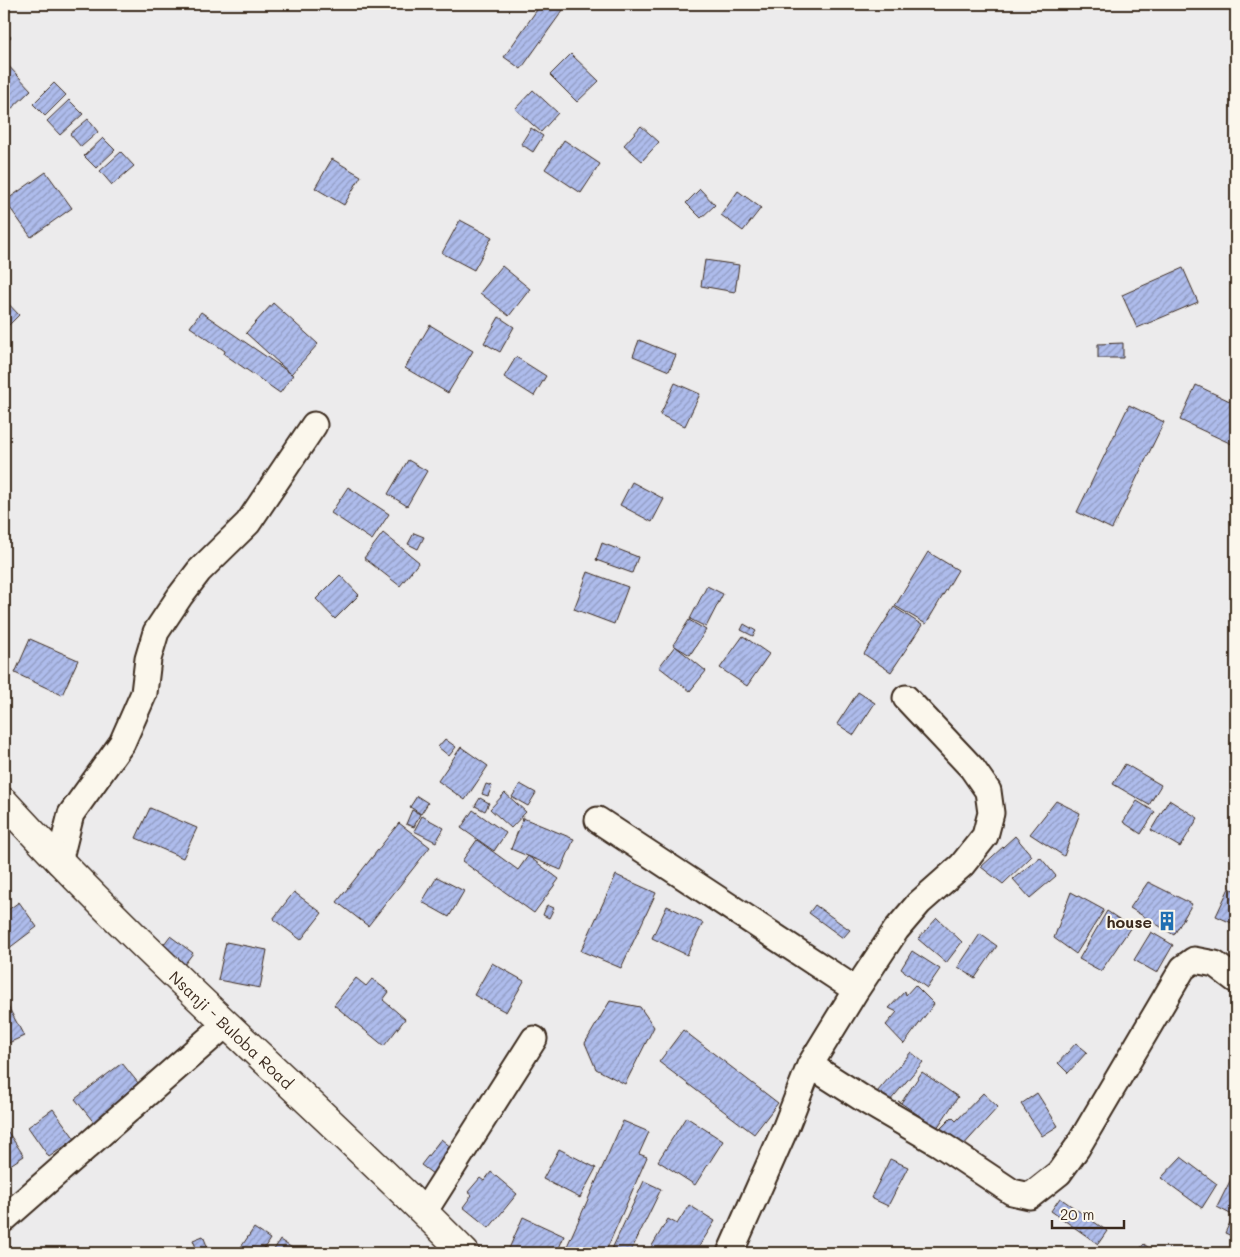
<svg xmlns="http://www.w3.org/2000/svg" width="1240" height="1257" viewBox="0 0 1240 1257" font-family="Mali,sans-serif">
<defs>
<pattern id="building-hatch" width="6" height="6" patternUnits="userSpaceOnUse" patternTransform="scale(1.25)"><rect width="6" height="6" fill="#aebcec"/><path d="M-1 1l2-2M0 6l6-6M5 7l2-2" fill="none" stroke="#8f99bf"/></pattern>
</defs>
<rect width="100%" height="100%" fill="#ecebec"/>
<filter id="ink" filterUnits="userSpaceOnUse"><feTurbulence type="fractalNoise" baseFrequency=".02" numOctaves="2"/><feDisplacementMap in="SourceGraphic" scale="10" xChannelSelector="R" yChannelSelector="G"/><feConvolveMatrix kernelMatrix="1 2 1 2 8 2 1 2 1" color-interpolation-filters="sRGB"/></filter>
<g filter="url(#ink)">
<path fill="url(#building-hatch)" stroke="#3b2a1e" d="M 541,4 L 553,4 L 563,10 L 521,69 L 504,57 Z
M 4,31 L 11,37 L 4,44 Z
M 571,54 L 599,81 L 577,102 L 550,75 Z
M 4,61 L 31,90 L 5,115 L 4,113 Z
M 54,83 L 66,95 L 45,116 L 33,104 Z
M 533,90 L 558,113 L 541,132 L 515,109 Z
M 69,100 L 83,114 L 60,135 L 47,121 Z
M 88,119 L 98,132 L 81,147 L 70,134 Z
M 641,126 L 659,142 L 642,161 L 624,145 Z
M 531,128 L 543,136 L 533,152 L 521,144 Z
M 103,138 L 115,150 L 96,168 L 84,156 Z
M 564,140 L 600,164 L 581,193 L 545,169 Z
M 121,152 L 134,166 L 112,185 L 100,171 Z
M 332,159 L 361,176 L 344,205 L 315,188 Z
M 46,172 L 72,208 L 31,237 L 5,201 Z
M 700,189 L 715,205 L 701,218 L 686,203 Z
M 738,191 L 761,208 L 743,231 L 721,215 Z
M 460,220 L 492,237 L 474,270 L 442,253 Z
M 705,260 L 739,265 L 735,292 L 701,286 Z
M 502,266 L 530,289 L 509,316 L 480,293 Z
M 1183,268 L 1198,302 L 1137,328 L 1122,295 Z
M 4,299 L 19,315 L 4,330 Z
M 273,303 L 318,344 L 291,374 L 246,333 Z
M 201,312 L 293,375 L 280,393 L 224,354 L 225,351 L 190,327 Z
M 499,317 L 514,327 L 500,352 L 484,343 Z
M 430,325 L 473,351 L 448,393 L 405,368 Z
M 639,340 L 676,355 L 669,371 L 633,356 Z
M 1123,343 L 1123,358 L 1098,358 L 1098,344 Z
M 516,357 L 546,376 L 534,396 L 504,377 Z
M 675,383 L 700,394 L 685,426 L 660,415 Z
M 1196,385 L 1236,404 L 1236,446 L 1180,420 Z
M 1129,405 L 1164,422 L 1112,529 L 1077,512 Z
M 408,460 L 427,471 L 407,506 L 388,494 Z
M 632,482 L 664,499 L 652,522 L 620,505 Z
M 348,487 L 389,514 L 372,540 L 331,513 Z
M 383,533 L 419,562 L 400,586 L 364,558 Z
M 414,533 L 424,537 L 418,549 L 408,544 Z
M 602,543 L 638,557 L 632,573 L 596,560 Z
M 928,552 L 958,570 L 926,624 L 895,606 Z
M 588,572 L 628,587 L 614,624 L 574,609 Z
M 340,575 L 359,595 L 335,619 L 316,599 Z
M 707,586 L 723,594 L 706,627 L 690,619 Z
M 894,607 L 922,625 L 891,672 L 864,654 Z
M 689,620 L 706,630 L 690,655 L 673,645 Z
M 744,624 L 756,631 L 753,636 L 741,630 Z
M 743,636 L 769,654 L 747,686 L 720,668 Z
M 30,639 L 78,660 L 62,695 L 15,673 Z
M 675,646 L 706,671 L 690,691 L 659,667 Z
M 858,692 L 875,703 L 854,735 L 837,724 Z
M 445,739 L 456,747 L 449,756 L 438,747 Z
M 461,747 L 488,766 L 465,800 L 438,781 Z
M 1125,764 L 1161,785 L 1149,805 L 1113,784 Z
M 486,784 L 492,786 L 488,796 L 482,794 Z
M 520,784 L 536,793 L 528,806 L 512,797 Z
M 505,793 L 526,812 L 511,828 L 490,809 Z
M 417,796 L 428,803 L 421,814 L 410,807 Z
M 480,798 L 489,803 L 485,811 L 475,806 Z
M 1169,800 L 1198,818 L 1180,847 L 1151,830 Z
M 1056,801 L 1080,813 L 1064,856 L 1030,834 Z
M 1137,801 L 1155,812 L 1141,834 L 1123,822 Z
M 150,808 L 197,828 L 183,858 L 136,838 Z
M 412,810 L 420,814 L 414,827 L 406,824 Z
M 473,810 L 506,833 L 494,851 L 461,828 Z
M 422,816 L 444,828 L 436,842 L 414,831 Z
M 523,818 L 574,839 L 561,870 L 511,849 Z
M 399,823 L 430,847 L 368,926 L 337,902 Z
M 1015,836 L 1032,856 L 1003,884 L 981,867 Z
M 477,840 L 518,870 L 528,856 L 559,879 L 534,913 L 462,861 Z
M 1040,857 L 1056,876 L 1030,898 L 1013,879 Z
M 616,875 L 656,893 L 621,968 L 581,951 Z
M 437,877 L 464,891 L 449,917 L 422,902 Z
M 1148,882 L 1192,904 L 1174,935 L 1130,908 Z
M 1229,888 L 1236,891 L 1236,925 L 1216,916 Z
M 294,892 L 322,913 L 301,940 L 273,919 Z
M 1071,892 L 1104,910 L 1076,954 L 1054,938 Z
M 19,902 L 37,927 L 4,952 L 4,913 Z
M 547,905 L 554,908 L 549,918 L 543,915 Z
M 815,905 L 850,930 L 843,938 L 809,913 Z
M 667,906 L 703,923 L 687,955 L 652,938 Z
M 1107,911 L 1131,927 L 1101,971 L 1079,959 Z
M 937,918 L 962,942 L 946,963 L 918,939 Z
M 1151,932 L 1173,945 L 1157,973 L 1134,960 Z
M 980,934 L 997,946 L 975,978 L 958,967 Z
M 170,936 L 193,953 L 181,969 L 158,952 Z
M 226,942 L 267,950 L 260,988 L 218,980 Z
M 912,951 L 940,969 L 927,988 L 901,969 Z
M 492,963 L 524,981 L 506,1012 L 474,995 Z
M 356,978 L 366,986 L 372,979 L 389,992 L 383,1000 L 405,1019 L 384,1046 L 334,1005 Z
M 915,985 L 934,1004 L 904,1044 L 886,1025 L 897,1012 L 889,1008 L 905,991 L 906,995 Z
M 4,999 L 24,1036 L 4,1045 Z
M 610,1001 L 640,1007 L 654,1027 L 625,1084 L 596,1069 L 585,1043 Z
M 683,1030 L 778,1103 L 754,1134 L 659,1062 Z
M 1076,1043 L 1087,1052 L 1068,1073 L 1058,1063 Z
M 911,1052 L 923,1062 L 889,1102 L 877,1092 Z
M 122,1063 L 143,1089 L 96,1125 L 75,1099 Z
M 922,1072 L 958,1097 L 937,1128 L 898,1101 L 901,1103 Z
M 983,1093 L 998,1107 L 961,1148 L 940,1129 L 952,1117 L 956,1121 Z
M 1037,1093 L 1058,1126 L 1042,1136 L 1021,1104 Z
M 53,1109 L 75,1139 L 49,1157 L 28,1127 Z
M 686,1117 L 723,1141 L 695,1185 L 658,1161 Z
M 623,1121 L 649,1132 L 639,1154 L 647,1157 L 605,1253 L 564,1253 Z
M 8,1132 L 24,1156 L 4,1169 L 4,1135 Z
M 441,1139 L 457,1152 L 437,1177 L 421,1165 Z
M 559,1149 L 596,1168 L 580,1198 L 543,1179 Z
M 1181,1157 L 1217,1184 L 1202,1208 L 1161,1178 Z
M 890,1159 L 908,1167 L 888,1206 L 871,1198 Z
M 491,1172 L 517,1194 L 489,1228 L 463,1207 L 472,1195 L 468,1192 L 480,1178 L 484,1181 Z
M 1232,1177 L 1236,1179 L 1236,1217 L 1217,1207 Z
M 644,1181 L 661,1189 L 630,1253 L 610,1253 Z
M 1060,1198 L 1107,1231 L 1098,1244 L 1051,1211 Z
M 689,1205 L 715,1221 L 695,1253 L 658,1253 L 650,1249 L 668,1219 L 677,1224 Z
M 523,1217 L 564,1236 L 557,1253 L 507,1253 Z
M 1232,1218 L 1236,1220 L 1236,1238 L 1225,1233 Z
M 254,1228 L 270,1239 L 261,1253 L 237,1253 Z
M 203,1236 L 210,1253 L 198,1253 L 193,1240 Z
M 280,1240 L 300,1253 L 272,1253 Z
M 1144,1244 L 1155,1253 L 1136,1253 Z"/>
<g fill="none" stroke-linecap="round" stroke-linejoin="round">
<defs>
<path id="street" d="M 598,820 L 856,990
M 59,862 L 71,814 L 122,743 L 144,693 L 148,659 L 156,632 L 180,596 L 199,571 L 248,523 L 314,425
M 810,1065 L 868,1102 L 940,1144 L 1012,1192 L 1030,1196 L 1059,1173 L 1077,1148 L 1183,968 L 1194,960 L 1215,964 L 1236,980
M 424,1212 L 534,1039
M 4,1219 L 226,1024
M 730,1253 L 785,1129 L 810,1065 L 856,990 L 896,930 L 919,903 L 962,865 L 985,836 L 991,813 L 988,791 L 972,768 L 906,698"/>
<g id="secondary">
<path id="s1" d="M 4,802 C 149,961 314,1100 465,1253"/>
</g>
</defs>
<use href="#street" stroke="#3b2a1e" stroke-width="29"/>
<use href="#secondary" stroke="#3b2a1e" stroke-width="31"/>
<use href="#street" stroke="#fbf7ec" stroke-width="25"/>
<use href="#secondary" stroke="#fbf7ec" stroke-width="28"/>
</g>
</g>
<defs>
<symbol id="building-bare" viewBox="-9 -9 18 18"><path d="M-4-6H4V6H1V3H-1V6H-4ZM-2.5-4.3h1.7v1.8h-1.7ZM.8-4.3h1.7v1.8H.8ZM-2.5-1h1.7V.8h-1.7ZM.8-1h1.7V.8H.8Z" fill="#1f6fb2" stroke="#fbf7ec" stroke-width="2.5" paint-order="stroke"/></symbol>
</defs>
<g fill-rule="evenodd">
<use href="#building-bare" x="1153" y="907" width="28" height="28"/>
</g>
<g text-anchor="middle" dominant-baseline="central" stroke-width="4" stroke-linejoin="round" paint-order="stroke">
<g font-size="16" font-weight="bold" fill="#3b2a1e" stroke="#fbf7ec" text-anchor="end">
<text x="1152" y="921">house</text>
</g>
<g font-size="16" fill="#3b2a1e" stroke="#fbf7ec">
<text stroke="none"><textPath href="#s1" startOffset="322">Nsanji - Buloba Road</textPath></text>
</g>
</g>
<rect width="1240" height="1257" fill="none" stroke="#fbf7ec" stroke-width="20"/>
<rect x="10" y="10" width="1220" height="1237" fill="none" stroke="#3b2a1e" stroke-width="2" filter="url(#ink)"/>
<path d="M1052 1220v8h72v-8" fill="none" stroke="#3b2a1e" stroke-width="2.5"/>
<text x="1060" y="1220" font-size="15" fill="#3b2a1e" stroke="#fbf7ec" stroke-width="4" paint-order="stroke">20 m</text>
</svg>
